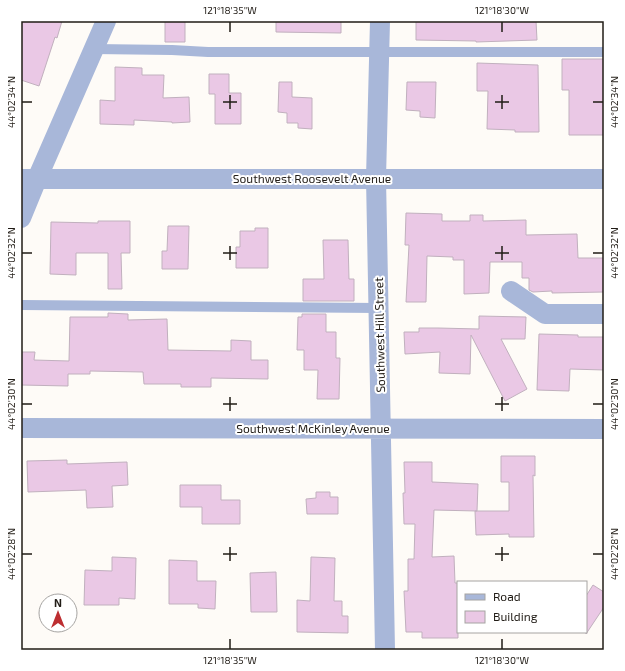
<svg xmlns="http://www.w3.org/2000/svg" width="625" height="671" viewBox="0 0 625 671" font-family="'Exo 2',sans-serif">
<rect width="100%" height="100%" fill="#fefbf7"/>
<path fill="#eac8e5" stroke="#c1b0be" d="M 21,21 L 62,21 L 57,38 L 55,37 L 39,86 L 21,80 Z
M 165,21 L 185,21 L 185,42 L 165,42 Z
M 276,21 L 341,21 L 341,33 L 276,32 Z
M 416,21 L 536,21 L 537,40 L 476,42 L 476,41 L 416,40 Z
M 562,59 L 604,59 L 604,135 L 569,135 L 569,90 L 562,90 Z
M 477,63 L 538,65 L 539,132 L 515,132 L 515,130 L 487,129 L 488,91 L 477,91 Z
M 115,67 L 142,68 L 142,75 L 164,75 L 163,98 L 189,97 L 190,122 L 172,123 L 172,122 L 134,120 L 134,125 L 100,124 L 100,100 L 115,101 Z
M 209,74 L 229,74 L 229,93 L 241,93 L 241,124 L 215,124 L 215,94 L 209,94 Z
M 279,82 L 292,82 L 292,97 L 312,98 L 312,129 L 298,128 L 298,123 L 287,123 L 287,113 L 278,112 Z
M 407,82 L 436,82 L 435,118 L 420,117 L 420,111 L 406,110 Z
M 406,213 L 442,214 L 442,221 L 470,221 L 470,215 L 483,215 L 483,221 L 526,220 L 526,235 L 577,234 L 578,258 L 604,258 L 604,292 L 552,293 L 552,291 L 533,292 L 529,290 L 529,278 L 522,278 L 522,262 L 490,262 L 489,293 L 464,294 L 464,260 L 453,260 L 453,257 L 427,256 L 426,302 L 406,302 L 409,245 L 405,245 Z
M 98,221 L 130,221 L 130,253 L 121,253 L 122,289 L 108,289 L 108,253 L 76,253 L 76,275 L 50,274 L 51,222 L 98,223 Z
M 168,226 L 189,226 L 188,269 L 162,269 L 162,251 L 167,251 Z
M 255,228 L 268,228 L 268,268 L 236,268 L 236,247 L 240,247 L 240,231 L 255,231 Z
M 323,240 L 348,240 L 349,279 L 354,279 L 354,301 L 303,301 L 303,279 L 324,279 Z
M 108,313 L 128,314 L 128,320 L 167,319 L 168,350 L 231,351 L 231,340 L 251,341 L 251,360 L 268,360 L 268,379 L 211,378 L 211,387 L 181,387 L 181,384 L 144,384 L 143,372 L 90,371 L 90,374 L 68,374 L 68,386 L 21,385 L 21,352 L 35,352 L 34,360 L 69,361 L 70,317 L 108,317 Z
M 302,314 L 326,314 L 326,332 L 336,332 L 336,358 L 340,358 L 339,399 L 317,399 L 318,370 L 304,370 L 304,350 L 297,350 L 298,317 L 302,317 Z
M 479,316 L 526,317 L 525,339 L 501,339 L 527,389 L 505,401 L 471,335 L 470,374 L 439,373 L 440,352 L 405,354 L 404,332 L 419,332 L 419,328 L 438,328 L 479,329 Z
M 539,334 L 578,335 L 578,337 L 604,337 L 604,370 L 570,369 L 569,391 L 537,390 Z
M 501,456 L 535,456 L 535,476 L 533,475 L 534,537 L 509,537 L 509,534 L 476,535 L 475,511 L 509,511 L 509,482 L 501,482 Z
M 67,460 L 67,464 L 127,462 L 128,485 L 112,486 L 113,507 L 87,508 L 86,490 L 28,492 L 27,461 Z
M 404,462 L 432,462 L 432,482 L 478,484 L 477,511 L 434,510 L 432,557 L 454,556 L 455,583 L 458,583 L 458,638 L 422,638 L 422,632 L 406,632 L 404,591 L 408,591 L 408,559 L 414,559 L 415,524 L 404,524 L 403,493 L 405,493 Z
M 180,485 L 221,485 L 221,500 L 240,500 L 240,524 L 202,524 L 202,507 L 180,507 Z
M 316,492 L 330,492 L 330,497 L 338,497 L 338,514 L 307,514 L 306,499 L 316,498 Z
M 112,557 L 136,558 L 135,599 L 119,598 L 119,605 L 84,605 L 85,570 L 112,571 Z
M 311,557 L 335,558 L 334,601 L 342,601 L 342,616 L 348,616 L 348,633 L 297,632 L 297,600 L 310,601 Z
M 169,560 L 197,561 L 197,581 L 216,581 L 215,609 L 198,608 L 198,604 L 169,604 Z
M 276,572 L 277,612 L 251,612 L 250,573 Z
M 593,585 L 604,592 L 604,607 L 586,634 L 586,596 Z"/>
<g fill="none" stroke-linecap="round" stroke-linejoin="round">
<path stroke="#a8b7d9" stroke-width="10" d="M 94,49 L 172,50 L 208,52 L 604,52
M 21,305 L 378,308"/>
<path stroke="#a8b7d9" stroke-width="20" d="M 380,21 L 376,178 L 385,650
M 21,179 L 604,179
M 21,218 L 37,179 L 106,21
M 511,291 L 545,314 L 604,314
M 21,428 L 604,429"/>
</g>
<path fill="none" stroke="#211c16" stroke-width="1.5" d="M 230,22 L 230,32M 502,22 L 502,32M 230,95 L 230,109M 502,95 L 502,109M 22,102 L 32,102M 223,102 L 237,102M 495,102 L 509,102M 593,102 L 603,102M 230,246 L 230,260M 502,246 L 502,260M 22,253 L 32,253M 223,253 L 237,253M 495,253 L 509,253M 593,253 L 603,253M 230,397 L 230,411M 502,397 L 502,411M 22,404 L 32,404M 223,404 L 237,404M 495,404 L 509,404M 593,404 L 603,404M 230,547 L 230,561M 502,547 L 502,561M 22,554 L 32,554M 223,554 L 237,554M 495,554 L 509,554M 593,554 L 603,554M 230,639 L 230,649M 502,639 L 502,649"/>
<g text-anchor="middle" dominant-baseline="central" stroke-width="4" stroke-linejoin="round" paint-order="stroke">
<g font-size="12" fill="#211c16" stroke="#fff">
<text x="312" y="178">Southwest Roosevelt Avenue</text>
<text transform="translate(379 335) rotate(-91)">Southwest Hill Street</text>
<text x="313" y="428">Southwest McKinley Avenue</text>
</g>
</g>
<rect width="625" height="671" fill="none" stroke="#ffffff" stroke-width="44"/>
<rect x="457" y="581" width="130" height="52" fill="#ffffff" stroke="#a6a4a2"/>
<rect x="465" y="594" width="20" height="6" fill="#a8b7d9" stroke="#a6a4a2"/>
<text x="493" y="601" font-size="12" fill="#211c16">Road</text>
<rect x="465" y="611" width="20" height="12" fill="#eac8e5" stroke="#a6a4a2"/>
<text x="493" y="621" font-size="12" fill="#211c16">Building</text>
<g transform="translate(58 613)"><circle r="19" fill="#ffffff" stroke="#a6a4a2"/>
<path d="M0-3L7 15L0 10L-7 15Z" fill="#bd2e31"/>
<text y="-6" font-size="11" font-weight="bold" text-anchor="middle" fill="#211c16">N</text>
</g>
<rect x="22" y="22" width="581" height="627" fill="none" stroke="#211c16" stroke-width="1.5"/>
<g font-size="10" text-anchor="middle" fill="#211c16">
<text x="230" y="14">121°18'35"W</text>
<text x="502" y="14">121°18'30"W</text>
<text transform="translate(11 102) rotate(-90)" y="4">44°02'34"N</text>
<text transform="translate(614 102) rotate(-90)" y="4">44°02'34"N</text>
<text transform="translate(11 253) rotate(-90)" y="4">44°02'32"N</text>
<text transform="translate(614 253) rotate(-90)" y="4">44°02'32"N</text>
<text transform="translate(11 404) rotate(-90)" y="4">44°02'30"N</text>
<text transform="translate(614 404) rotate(-90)" y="4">44°02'30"N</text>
<text transform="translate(11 554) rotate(-90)" y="4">44°02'28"N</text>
<text transform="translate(614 554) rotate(-90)" y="4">44°02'28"N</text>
<text x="230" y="664">121°18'35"W</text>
<text x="502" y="664">121°18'30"W</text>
</g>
</svg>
